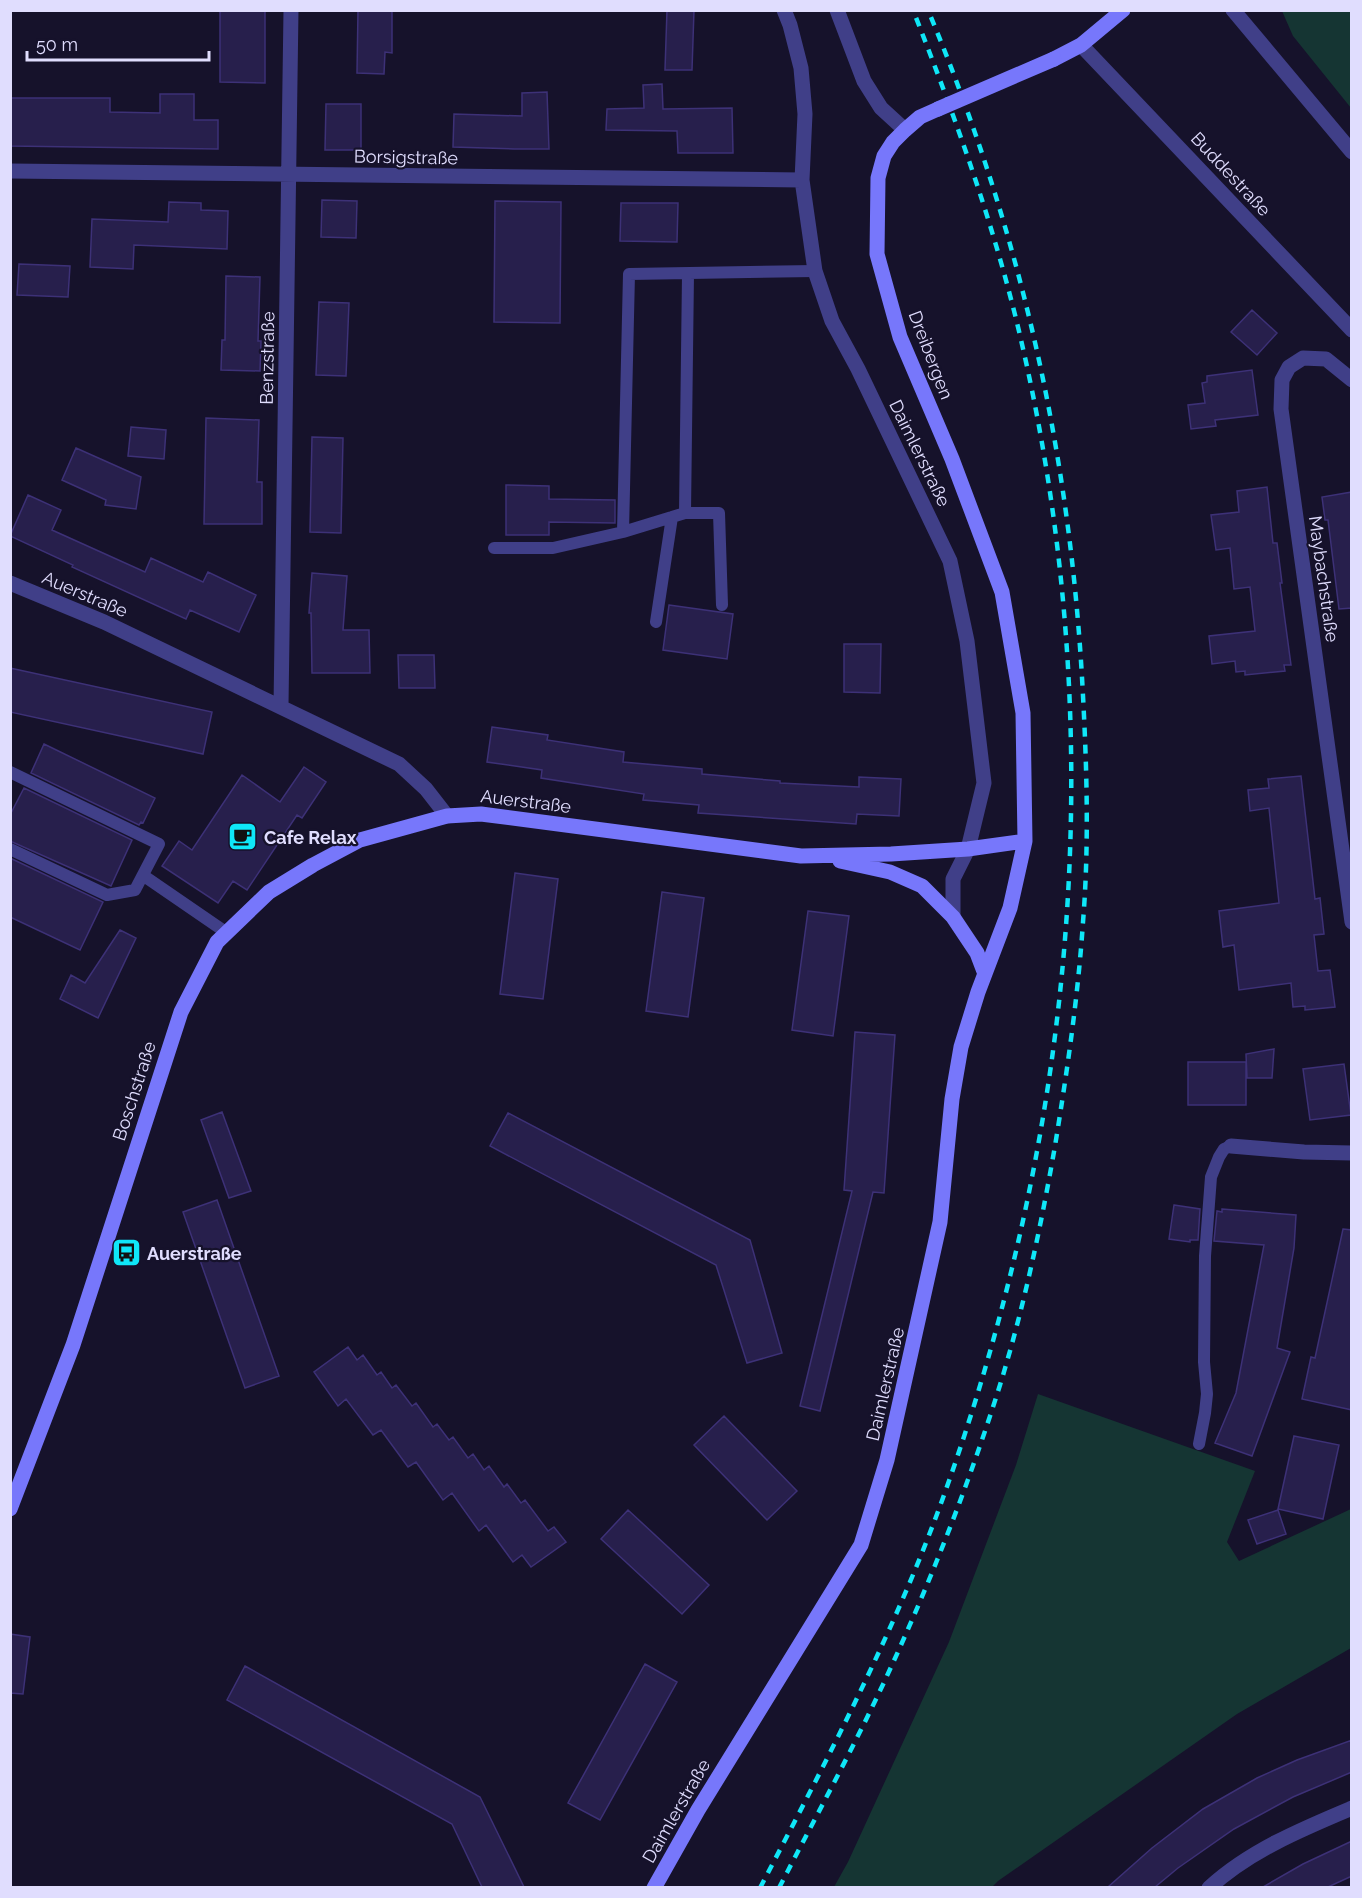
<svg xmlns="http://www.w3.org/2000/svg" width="1362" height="1898" viewBox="0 0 1362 1898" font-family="Raleway,sans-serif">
<rect width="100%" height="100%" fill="#16122b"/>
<path fill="#153533" d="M 1282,11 L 1351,11 L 1351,108 L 1293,36 Z
M 1038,1394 L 1255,1471 L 1227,1542 L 1239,1561 L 1351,1509 L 1351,1648 L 1237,1714 L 998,1881 L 992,1887 L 834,1887 L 848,1862 L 949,1642 L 1016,1465 Z"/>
<path fill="#271f4c" stroke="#3d3177" stroke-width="1.5" d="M 220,10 L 265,10 L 265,83 L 220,82 Z
M 358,10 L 392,10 L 392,53 L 385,52 L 384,74 L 357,73 Z
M 667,10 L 694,10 L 692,70 L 665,70 Z
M 662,84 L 663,109 L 732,108 L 733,153 L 678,153 L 677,131 L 606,130 L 607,109 L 644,108 L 643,85 Z
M 547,92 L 549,149 L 514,149 L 453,147 L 454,114 L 522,116 L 522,93 Z
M 160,94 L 194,94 L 194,120 L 218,120 L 218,149 L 10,146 L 10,98 L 110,98 L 110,112 L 160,113 Z
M 326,104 L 361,104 L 361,150 L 325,150 Z
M 322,200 L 357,201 L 356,238 L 321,237 Z
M 495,201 L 561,202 L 560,323 L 494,322 Z
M 169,202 L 201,203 L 201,210 L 228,211 L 227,249 L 134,245 L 133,269 L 90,267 L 92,219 L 168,222 Z
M 621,203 L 678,203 L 677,242 L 620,241 Z
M 19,264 L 70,266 L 68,297 L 17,295 Z
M 226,276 L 260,277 L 258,341 L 261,341 L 260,371 L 221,370 L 222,340 L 225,340 Z
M 319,302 L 349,303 L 346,376 L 316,375 Z
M 1252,310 L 1277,333 L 1257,355 L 1231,332 Z
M 1252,370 L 1258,415 L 1215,420 L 1216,426 L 1191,429 L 1188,405 L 1205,403 L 1202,383 L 1207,382 L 1207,376 Z
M 206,418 L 259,420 L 257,482 L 262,482 L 262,524 L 204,524 Z
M 131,427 L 166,430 L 164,459 L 128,456 Z
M 312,437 L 343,438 L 341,533 L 310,532 Z
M 76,448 L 141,477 L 136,509 L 105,505 L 106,500 L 62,480 Z
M 506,485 L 549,486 L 549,499 L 615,500 L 615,523 L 549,522 L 549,535 L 506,535 Z
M 1267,487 L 1273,543 L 1277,543 L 1282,583 L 1280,583 L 1291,665 L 1284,665 L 1285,671 L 1245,675 L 1245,671 L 1236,672 L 1235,661 L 1212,664 L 1209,636 L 1255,631 L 1250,587 L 1234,589 L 1230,548 L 1216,550 L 1211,515 L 1239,512 L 1237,491 Z
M 1352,492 L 1352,608 L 1339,609 L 1328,520 L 1325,520 L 1322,497 Z
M 28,495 L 61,510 L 52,530 L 145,572 L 151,558 L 203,582 L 208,572 L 256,595 L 239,632 L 190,610 L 186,619 L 72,567 L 73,565 L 10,536 Z
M 312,573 L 347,576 L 343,630 L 369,630 L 370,673 L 312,673 L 311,613 L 309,613 Z
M 669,605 L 733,614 L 727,659 L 663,650 Z
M 844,644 L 881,644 L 880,693 L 844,692 Z
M 398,655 L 434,655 L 435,688 L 399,688 Z
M 10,668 L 212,712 L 203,754 L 10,712 Z
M 492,727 L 548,735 L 547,740 L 624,752 L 623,762 L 702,769 L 702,774 L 780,781 L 780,783 L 859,787 L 859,777 L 901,779 L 899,816 L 857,814 L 856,824 L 698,813 L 699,805 L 643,800 L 644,794 L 541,778 L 542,770 L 487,762 Z
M 44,744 L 155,798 L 143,823 L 141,822 L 139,825 L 31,773 Z
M 304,767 L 326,782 L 302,818 L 297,815 L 247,890 L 233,881 L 218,903 L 162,866 L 179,841 L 192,850 L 242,775 L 280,802 Z
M 1301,776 L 1315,899 L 1320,898 L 1324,934 L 1314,935 L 1318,971 L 1330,970 L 1335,1007 L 1305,1010 L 1305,1006 L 1293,1007 L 1291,983 L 1239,990 L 1234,945 L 1223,947 L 1219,911 L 1279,903 L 1269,808 L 1250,811 L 1248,790 L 1269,788 L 1268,779 Z
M 24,788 L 132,840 L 111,886 L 10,841 L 10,815 Z
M 10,858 L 103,902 L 80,950 L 10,917 Z
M 515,873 L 558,879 L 543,999 L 500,994 Z
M 662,892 L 704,898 L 688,1017 L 646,1011 Z
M 808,911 L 849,916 L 833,1036 L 792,1030 Z
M 120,930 L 136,938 L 98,1018 L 60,999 L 71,975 L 85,983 Z
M 855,1032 L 895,1035 L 884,1193 L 873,1192 L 820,1411 L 800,1406 L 852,1191 L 844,1190 Z
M 1274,1049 L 1272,1078 L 1247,1078 L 1246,1054 Z
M 1188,1062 L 1246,1062 L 1246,1105 L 1188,1105 Z
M 1344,1064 L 1351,1115 L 1310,1120 L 1303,1069 Z
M 222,1112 L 251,1191 L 229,1198 L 201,1120 Z
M 508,1113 L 750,1240 L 782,1353 L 747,1363 L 716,1265 L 490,1146 Z
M 217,1200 L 279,1376 L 245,1388 L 183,1212 Z
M 1174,1205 L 1200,1209 L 1198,1240 L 1190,1240 L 1190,1242 L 1169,1239 Z
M 1222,1209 L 1296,1215 L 1294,1248 L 1277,1348 L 1290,1352 L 1252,1456 L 1215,1443 L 1236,1393 L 1264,1245 L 1214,1241 L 1217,1211 L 1222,1212 Z
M 1343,1229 L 1352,1230 L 1352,1410 L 1302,1399 L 1311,1357 L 1315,1358 Z
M 348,1347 L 357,1360 L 363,1355 L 377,1375 L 381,1372 L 392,1388 L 396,1385 L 412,1406 L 416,1403 L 433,1427 L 437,1424 L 449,1440 L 453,1437 L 468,1458 L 473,1454 L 484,1470 L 489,1466 L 504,1487 L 507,1484 L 521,1503 L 525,1500 L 548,1531 L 554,1527 L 566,1542 L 531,1567 L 522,1555 L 513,1562 L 486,1525 L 479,1531 L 452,1493 L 443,1500 L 416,1462 L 408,1467 L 381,1430 L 373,1435 L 346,1399 L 338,1406 L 314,1372 Z
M 724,1416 L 797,1491 L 767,1520 L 694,1445 Z
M 1294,1436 L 1339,1445 L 1323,1519 L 1278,1509 Z
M 628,1510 L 709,1585 L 682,1614 L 601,1539 Z
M 1278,1510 L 1286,1534 L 1257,1544 L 1248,1520 Z
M 10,1634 L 30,1637 L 23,1694 L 10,1693 Z
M 645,1664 L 677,1682 L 600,1820 L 568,1803 Z
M 245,1666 L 480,1797 L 524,1887 L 482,1887 L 452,1824 L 227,1700 Z
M 1352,1740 L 1352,1772 L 1293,1797 L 1234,1829 L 1178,1868 L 1155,1887 L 1108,1887 L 1152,1848 L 1203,1809 L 1257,1778 L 1297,1760 Z
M 1352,1841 L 1352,1876 L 1328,1887 L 1263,1887 L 1303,1864 Z"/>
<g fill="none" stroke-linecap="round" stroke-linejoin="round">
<path stroke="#403f88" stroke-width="12" d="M 685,513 L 719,513 L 722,605
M 623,532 L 629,274 L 815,271
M 494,548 L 553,548 L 623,532 L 685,513 L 688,274
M 656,622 L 672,517
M 10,772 L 159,844 L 135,890 L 107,895 L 10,849
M 144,876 L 227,933
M 1199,1444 L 1205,1413 L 1207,1394 L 1204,1362 L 1205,1256 L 1211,1177 L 1219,1157 L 1224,1149 L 1231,1146"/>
<path stroke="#403f88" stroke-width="15" d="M 784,10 L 790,25 L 801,68 L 805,114 L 802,180 L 815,271 L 832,321 L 858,369 L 950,561 L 967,641 L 984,783 L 968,849 L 953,879 L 953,917
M 837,10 L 864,81 L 881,108 L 905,130
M 1233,10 L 1352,152
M 1081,45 L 1352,330
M 10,171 L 802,180
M 1352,380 L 1326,359 L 1303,358 L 1289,367 L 1282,380 L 1281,409 L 1352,922
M 10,583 L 104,622 L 399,764 L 426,789 L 447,816
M 281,706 L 291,10
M 1231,1146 L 1304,1152 L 1352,1153
M 1209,1888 C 1249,1851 1302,1829 1352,1808"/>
<path stroke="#7777fb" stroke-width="15" d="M 1054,59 L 1081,45 L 1123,10
M 840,861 L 890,872 L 922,886 L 953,917 L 977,953 L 985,974
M 10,1509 L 73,1345 L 181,1012 L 217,942 L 269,892 L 313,865 L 360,840 L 447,816 L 481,814 L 801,856 L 891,854 L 968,849 L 1025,841
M 654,1888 L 698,1810 L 861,1545 L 887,1460 L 940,1222 L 952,1099 L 961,1047 L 978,992 L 1010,908 L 1025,841 L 1023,713 L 1002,592 L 952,459 L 900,337 L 877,254 L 878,178 L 884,156 L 893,142 L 905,130 L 920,117 L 938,109"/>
<path stroke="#0fe7f8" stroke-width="4.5" stroke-dasharray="9 8" stroke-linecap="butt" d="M 760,1888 C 830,1754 901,1620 950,1478 C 1080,1105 1110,713 1018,327 C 992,219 954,114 913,10
M 779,1888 C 815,1818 853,1749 886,1678 C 930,1583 969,1484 1000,1385 C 1024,1307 1041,1226 1055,1146 C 1067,1072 1078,997 1083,922 C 1089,847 1087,772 1083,696 C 1071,456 1021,232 928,10"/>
<path stroke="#7777fb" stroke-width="15" d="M 938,109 L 1054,59"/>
</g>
<defs>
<symbol id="cafe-square" viewBox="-11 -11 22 22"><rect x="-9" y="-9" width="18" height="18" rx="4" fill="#0fe7f8" stroke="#16122b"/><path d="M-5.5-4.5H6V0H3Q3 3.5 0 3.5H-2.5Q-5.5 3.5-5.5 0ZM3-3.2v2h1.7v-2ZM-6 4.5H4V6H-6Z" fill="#111"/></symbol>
<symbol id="bus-square" viewBox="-11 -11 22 22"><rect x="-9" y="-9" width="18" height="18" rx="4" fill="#0fe7f8" stroke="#16122b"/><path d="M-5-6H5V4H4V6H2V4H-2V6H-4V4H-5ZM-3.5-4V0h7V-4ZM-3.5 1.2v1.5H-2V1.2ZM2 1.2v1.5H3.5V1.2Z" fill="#111"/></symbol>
</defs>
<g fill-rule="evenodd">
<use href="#cafe-square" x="226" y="820" width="33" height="33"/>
<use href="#bus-square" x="110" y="1236" width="33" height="33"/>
</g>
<g text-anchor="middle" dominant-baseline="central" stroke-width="4.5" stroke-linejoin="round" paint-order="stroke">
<g font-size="18" fill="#e0ddfe" stroke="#16122b">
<text transform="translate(406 157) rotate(1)">Borsigstraße</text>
<text transform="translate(1231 174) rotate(47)">Buddestraße</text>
<text transform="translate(931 355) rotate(69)">Dreibergen</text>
<text transform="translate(267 358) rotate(-89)">Benzstraße</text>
<text transform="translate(920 453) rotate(64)">Daimlerstraße</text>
<text transform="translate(1324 579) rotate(82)">Maybachstraße</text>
<text transform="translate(85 594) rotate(23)">Auerstraße</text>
<text transform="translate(526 801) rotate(7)">Auerstraße</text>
<text transform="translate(134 1091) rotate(-72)">Boschstraße</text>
<text transform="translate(885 1384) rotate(-77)">Daimlerstraße</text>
<text transform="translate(676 1811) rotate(-60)">Daimlerstraße</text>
</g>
<g font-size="18" font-weight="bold" fill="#e0ddfe" stroke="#16122b" text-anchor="start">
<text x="264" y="837">Cafe Relax</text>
<text x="147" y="1253">Auerstraße</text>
</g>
</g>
<rect width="1362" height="1898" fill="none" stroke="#e0ddfe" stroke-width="24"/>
<path d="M27 51v9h182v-9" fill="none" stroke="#e0ddfe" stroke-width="3"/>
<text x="36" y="51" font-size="18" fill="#e0ddfe" stroke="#16122b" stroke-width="4.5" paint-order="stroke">50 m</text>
</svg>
